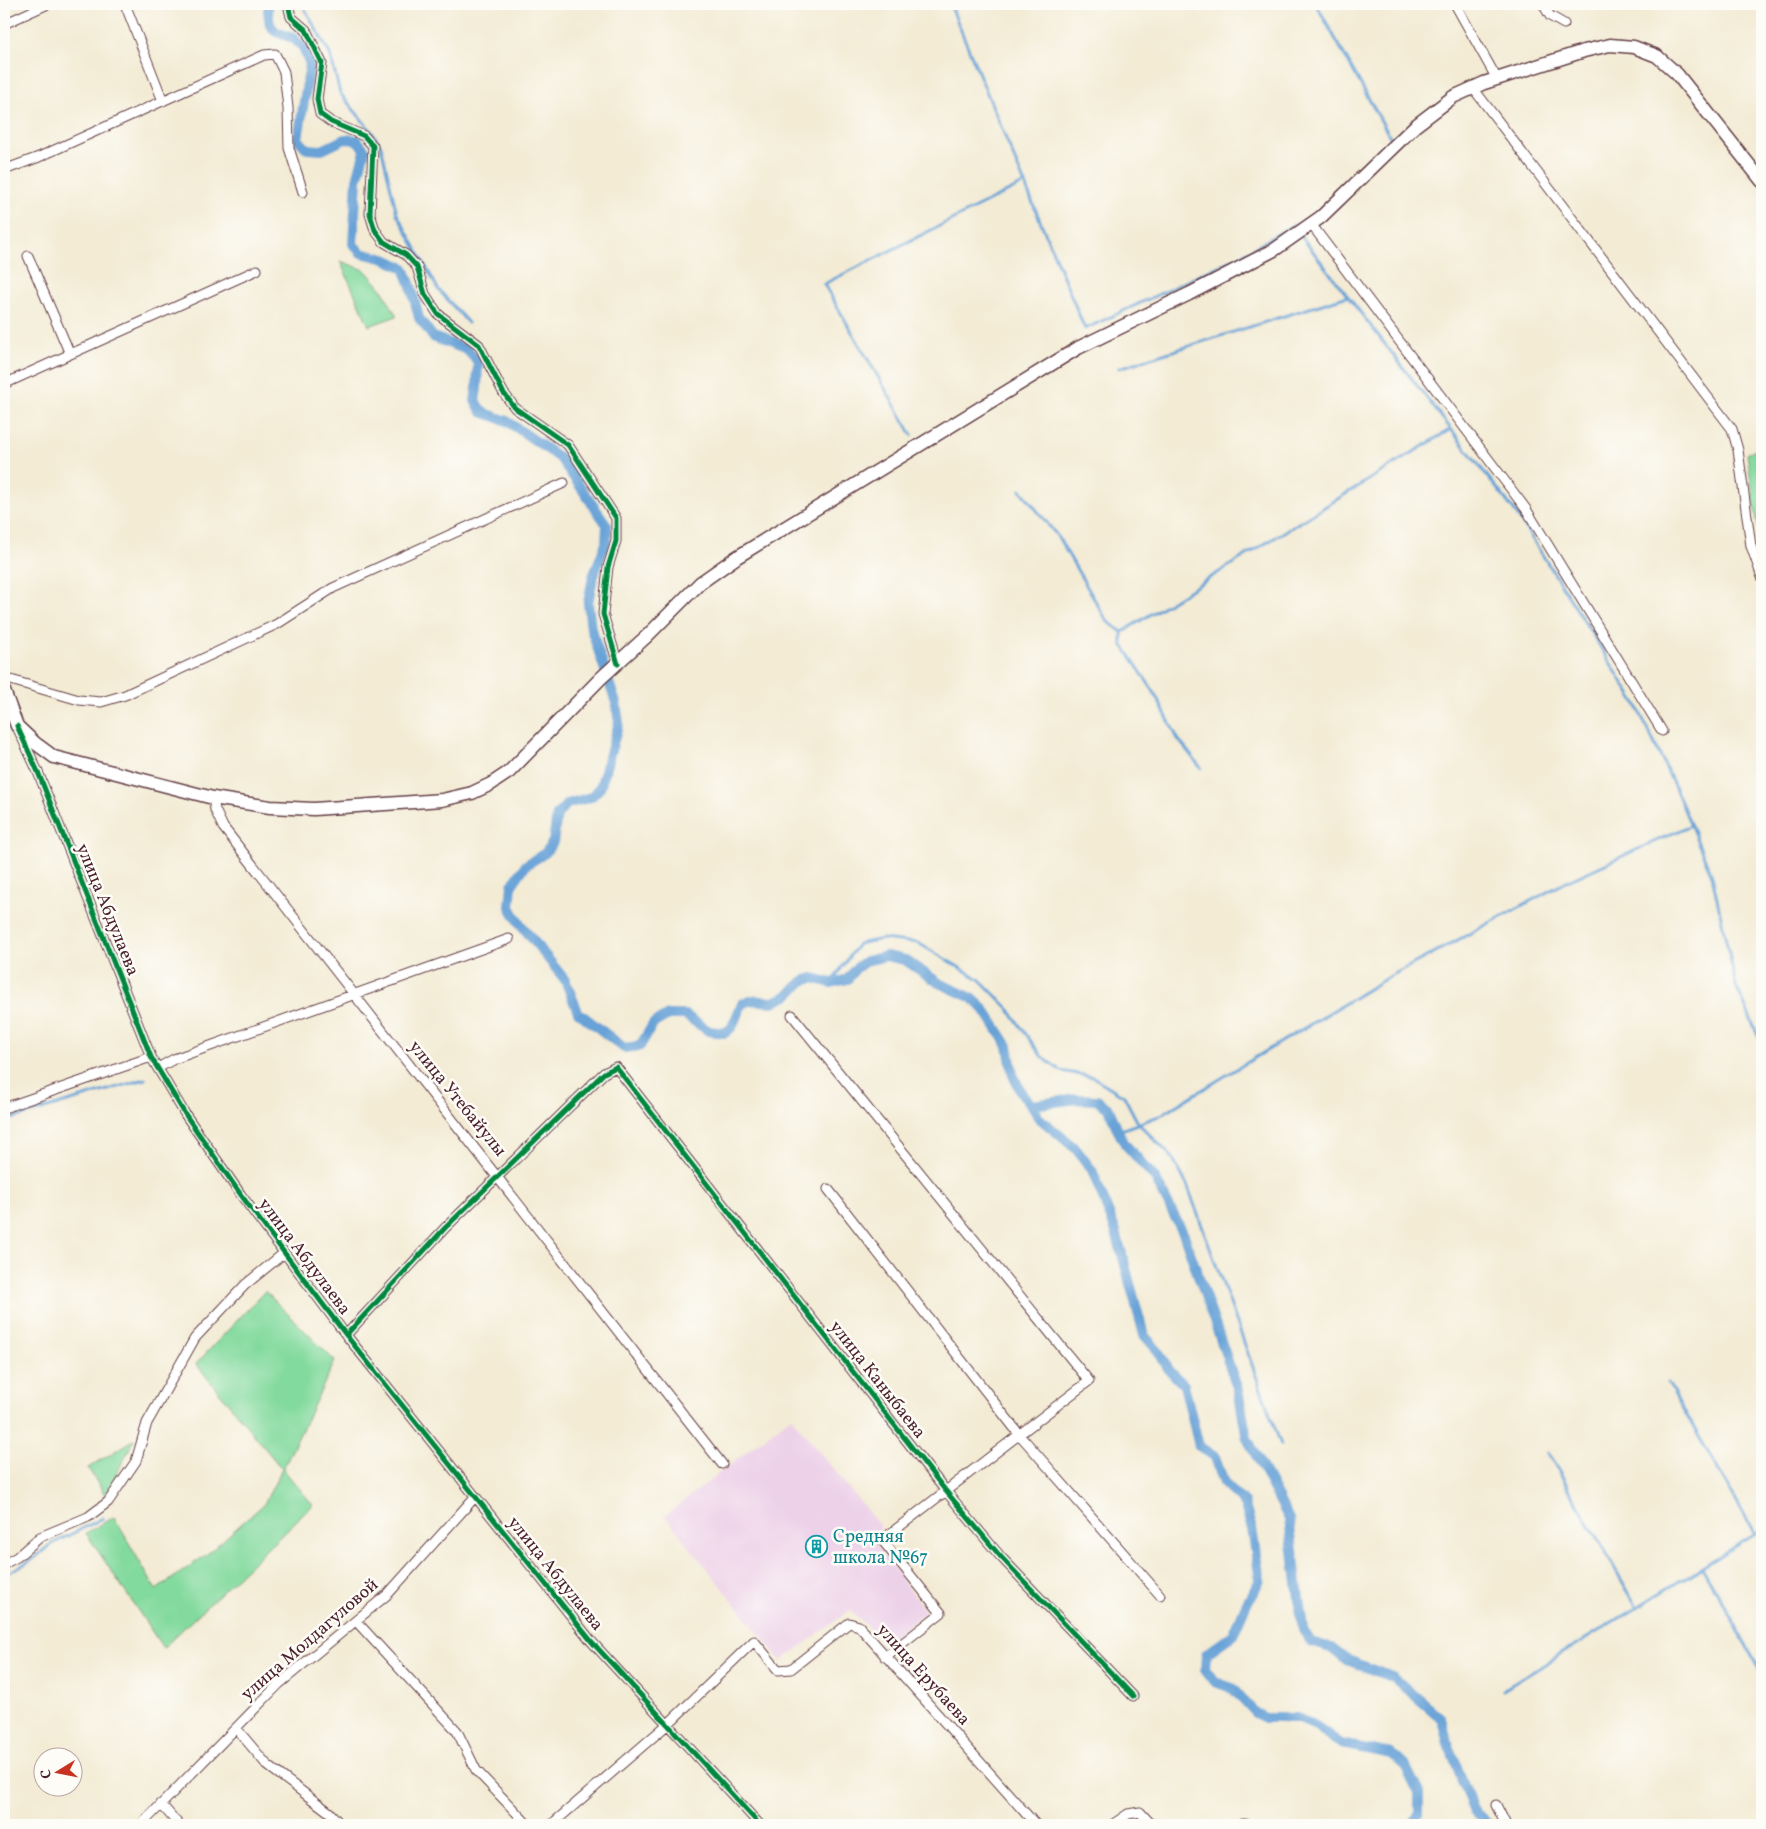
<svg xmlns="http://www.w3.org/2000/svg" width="1766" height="1829" viewBox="0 0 1766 1829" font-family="Vollkorn,serif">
<rect width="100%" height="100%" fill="#fdfcf7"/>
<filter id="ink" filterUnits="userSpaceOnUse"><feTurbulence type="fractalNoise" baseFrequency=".02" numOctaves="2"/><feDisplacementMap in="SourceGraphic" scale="10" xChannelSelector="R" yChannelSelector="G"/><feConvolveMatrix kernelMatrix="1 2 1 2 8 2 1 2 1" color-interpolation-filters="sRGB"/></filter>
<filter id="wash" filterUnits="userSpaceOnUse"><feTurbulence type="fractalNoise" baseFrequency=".0096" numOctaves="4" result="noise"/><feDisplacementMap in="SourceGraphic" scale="20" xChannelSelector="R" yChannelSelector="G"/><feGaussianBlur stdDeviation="1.12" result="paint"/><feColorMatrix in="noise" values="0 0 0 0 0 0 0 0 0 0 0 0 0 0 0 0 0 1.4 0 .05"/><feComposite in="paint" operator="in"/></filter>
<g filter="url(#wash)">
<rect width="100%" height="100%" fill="#f3ebd4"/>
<path fill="#edd1e9" d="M 791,1417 L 881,1528 L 871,1537 L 926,1612 L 885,1643 L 850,1610 L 781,1661 L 665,1516 Z"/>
<path fill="#83da9e" stroke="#667c64" d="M 340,261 L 365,270 L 381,288 L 397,316 L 369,326 Z
M 1762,445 L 1762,556 L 1747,454 Z
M 265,1291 L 335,1361 L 283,1469 L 313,1505 L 163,1648 L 86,1533 L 114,1517 L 156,1590 L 206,1555 L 264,1504 L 282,1469 L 196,1364 Z
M 135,1439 L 105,1495 L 88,1468 Z"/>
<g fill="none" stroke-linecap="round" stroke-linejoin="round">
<path stroke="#67a2d7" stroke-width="3" d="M 302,4 L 330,54 L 340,93 L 372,132 L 381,146 L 397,214 L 438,289 L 468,323
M 950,4 L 1085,329 L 1242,255 L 1293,225 L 1298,231
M 1316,4 L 1390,137
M 952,9 L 962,4
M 1301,236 L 1516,513 L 1635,702 L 1673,783 L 1712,876 L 1736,986 L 1762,1044
M 1119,368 L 1348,296
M 912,435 L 824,284 L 1025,183
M 1021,490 L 1058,537 L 1107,621 L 1122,632
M 1201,768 L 1178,739 L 1154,692 L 1122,644 L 1122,632 L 1451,429
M 831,983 L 858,944 L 882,939 L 918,943 L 979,979 L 1007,1007 L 1042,1057 L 1061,1071 L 1093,1077 L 1124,1096 L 1138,1123 L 1172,1157 L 1188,1187 L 1281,1445
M 4,1121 L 145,1079
M 1118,1131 L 1159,1116 L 1385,979 L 1568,881 L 1691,825
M 1668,1383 L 1755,1534
M 1548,1453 L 1637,1607
M 1702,1567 L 1762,1673
M 4,1575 L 32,1560 L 50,1545 L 103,1518
M 1503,1690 L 1762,1530
M 1760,1825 L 1762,1824"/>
<path stroke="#67a2d7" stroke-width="10" d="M 269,4 L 268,11 L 270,25 L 276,32 L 293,38 L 303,47 L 310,64 L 298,139 L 307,149 L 322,150 L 345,139 L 357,140 L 365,150 L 357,180 L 353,244 L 361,253 L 385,259 L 404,268 L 411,286 L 419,318 L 433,337 L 467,350 L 478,362 L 477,388 L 475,401 L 482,412 L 507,421 L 560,458 L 607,525 L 606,543 L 593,577 L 588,603 L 591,629 L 616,703 L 619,723 L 600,788 L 591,797 L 567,804 L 557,815 L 553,842 L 545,853 L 526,865 L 512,885 L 510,907 L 518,921 L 565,980 L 578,1012 L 624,1048 L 640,1046 L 653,1024 L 668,1015 L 685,1015 L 709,1031 L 725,1033 L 732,1027 L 742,1004 L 750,1000 L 773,1002 L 787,996 L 803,981 L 813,978 L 831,983 L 848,979 L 855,969 L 866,961 L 886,956 L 905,960 L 939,983 L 972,998 L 984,1009 L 1008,1046 L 1013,1075 L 1023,1096 L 1032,1105 L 1038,1117 L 1076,1149 L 1092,1170 L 1116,1232 L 1144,1335 L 1158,1351 L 1169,1370 L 1184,1385 L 1199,1446 L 1215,1457 L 1224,1483 L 1244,1503 L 1252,1529 L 1260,1580 L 1246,1605 L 1233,1635 L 1206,1654 L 1205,1669 L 1215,1682 L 1232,1688 L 1255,1713 L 1265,1718 L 1297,1718 L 1316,1726 L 1341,1744 L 1392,1754 L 1406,1767 L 1419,1793 L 1419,1812 L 1412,1825
M 1032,1105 L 1076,1099 L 1097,1100 L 1109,1109 L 1118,1131 L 1125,1144 L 1155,1178 L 1184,1235 L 1238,1390 L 1247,1438 L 1289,1519 L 1303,1630 L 1311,1642 L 1331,1648 L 1345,1659 L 1394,1678 L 1441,1718 L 1448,1743 L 1473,1810 L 1489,1825"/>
</g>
</g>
<g filter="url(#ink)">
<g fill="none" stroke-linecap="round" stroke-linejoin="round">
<defs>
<path id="street" d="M 125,4 L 163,101
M 288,4 L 291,17 L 306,30 L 322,63 L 317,99 L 320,114 L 331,122 L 364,136 L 373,146 L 370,214 L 375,230 L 384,242 L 406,255 L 417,267 L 425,294 L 438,314 L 479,345 L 503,392 L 515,408 L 568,445 L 616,518 L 616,541 L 608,567 L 603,614 L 618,664
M 1455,4 L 1497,79
M 1543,4 L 1550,16 L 1564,24
M 4,24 L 48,4
M 1473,88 L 1732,429 L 1738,450 L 1751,546 L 1762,577
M 4,170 L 39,157 L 264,55 L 275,54 L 284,72 L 288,108 L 289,148 L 303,192
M 1311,224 L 1526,509 L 1662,731
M 28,256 L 70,354
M 4,384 L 257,270
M 4,678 L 79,700 L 101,702 L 125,695 L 277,624 L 333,588 L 564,483
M 19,731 L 38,772 L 151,1057 L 185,1114 L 241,1195 L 346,1335 L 592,1642 L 760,1825
M 213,798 L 215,810 L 223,827 L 722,1464
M 792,1015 L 1089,1381 L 882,1540 L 941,1613 L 885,1657
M 158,1068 L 174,1059 L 509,939
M 4,1108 L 151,1057
M 828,1189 L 1019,1434 L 1160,1595
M 346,1335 L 445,1228 L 604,1073 L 616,1067 L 945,1490 L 1000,1556 L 1133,1696
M 4,1564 L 17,1557 L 40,1537 L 88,1517 L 108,1502 L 136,1461 L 147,1423 L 195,1338 L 245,1285 L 284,1253
M 356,1621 L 457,1731 L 476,1770 L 528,1825
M 236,1728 L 267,1765 L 329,1812 L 341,1825
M 161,1804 L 179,1825
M 1496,1805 L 1506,1825
M 141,1825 L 279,1684 L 388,1594 L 475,1497
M 551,1825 L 668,1724 L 754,1641 L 778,1670 L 791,1669 L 849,1623 L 859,1626 L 1036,1825
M 1112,1825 L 1128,1814 L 1140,1812 L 1152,1825
M 1232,1825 L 1244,1824 L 1255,1825"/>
<path id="secondary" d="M 4,691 L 17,726 L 35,743 L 54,757 L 213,798 L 270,807 L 314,809 L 442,800 L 472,793 L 491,784 L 509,772 L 601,678 L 647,636 L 700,583 L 737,557 L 1078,348 L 1189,294 L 1274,250 L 1321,217 L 1415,126 L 1453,97 L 1484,83 L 1584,51 L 1610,45 L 1634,47 L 1657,56 L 1677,74 L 1762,181"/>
</defs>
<use href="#street" stroke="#633e44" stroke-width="11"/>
<use href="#secondary" stroke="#633e44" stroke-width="15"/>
<use href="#street" stroke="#fff" stroke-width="9"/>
<use href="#secondary" stroke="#fff" stroke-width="12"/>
<defs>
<path id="cycleway" d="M 288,4 L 291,17 L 306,30 L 322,63 L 317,99 L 320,114 L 331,122 L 364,136 L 373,146 L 370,214 L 375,230 L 384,242 L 406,255 L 417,267 L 425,294 L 438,314 L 479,345 L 503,392 L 515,408 L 568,445 L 616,518 L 616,541 L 608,567 L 603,614 L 618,664
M 17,726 L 38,772 L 151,1057 L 185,1114 L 241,1195 L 346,1335 L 592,1642 L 760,1825
M 346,1335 L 445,1228 L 604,1073 L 616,1067 L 945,1490 L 1000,1556 L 1133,1696"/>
</defs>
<use href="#cycleway" stroke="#fdfcf7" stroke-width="8"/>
<use href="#cycleway" stroke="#00873e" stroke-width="5"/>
</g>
</g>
<defs>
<symbol id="building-ring" viewBox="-11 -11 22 22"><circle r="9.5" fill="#fdfcf7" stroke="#0f9aa8" stroke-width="1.5"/><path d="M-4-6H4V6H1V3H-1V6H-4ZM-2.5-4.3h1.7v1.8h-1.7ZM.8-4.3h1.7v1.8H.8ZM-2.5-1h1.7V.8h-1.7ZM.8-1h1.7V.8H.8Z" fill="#0f9aa8"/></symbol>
</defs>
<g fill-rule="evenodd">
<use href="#building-ring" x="804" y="1534" width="25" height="25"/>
</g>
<g text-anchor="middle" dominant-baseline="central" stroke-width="5" stroke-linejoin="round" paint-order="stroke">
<g font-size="18" fill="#4a1f2b" stroke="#fdfcf7">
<text transform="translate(107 910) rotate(68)">улица Абдулаева</text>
<text transform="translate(457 1099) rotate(51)">улица Утебайулы</text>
<text transform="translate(304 1257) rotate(53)">улица Абдулаева</text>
<text transform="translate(877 1380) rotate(52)">улица Каныбаева</text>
<text transform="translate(555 1574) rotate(51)">улица Абдулаева</text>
<text transform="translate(310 1640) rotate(-41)">улица Молдагуловой</text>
<text transform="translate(923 1675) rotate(48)">улица Ерубаева</text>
</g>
<g font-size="18" fill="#0d838f" stroke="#fdfcf7" text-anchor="start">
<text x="833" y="1537">Средняя<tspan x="833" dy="21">школа №67</tspan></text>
</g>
</g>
<rect width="1766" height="1829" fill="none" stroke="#fdfcf7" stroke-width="20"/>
<g transform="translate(58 1772) rotate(260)"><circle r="24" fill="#fdfcf7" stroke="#b5a4a5"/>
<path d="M0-4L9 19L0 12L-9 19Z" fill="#c8321e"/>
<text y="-8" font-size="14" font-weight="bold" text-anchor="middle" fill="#4a1f2b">С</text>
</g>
</svg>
